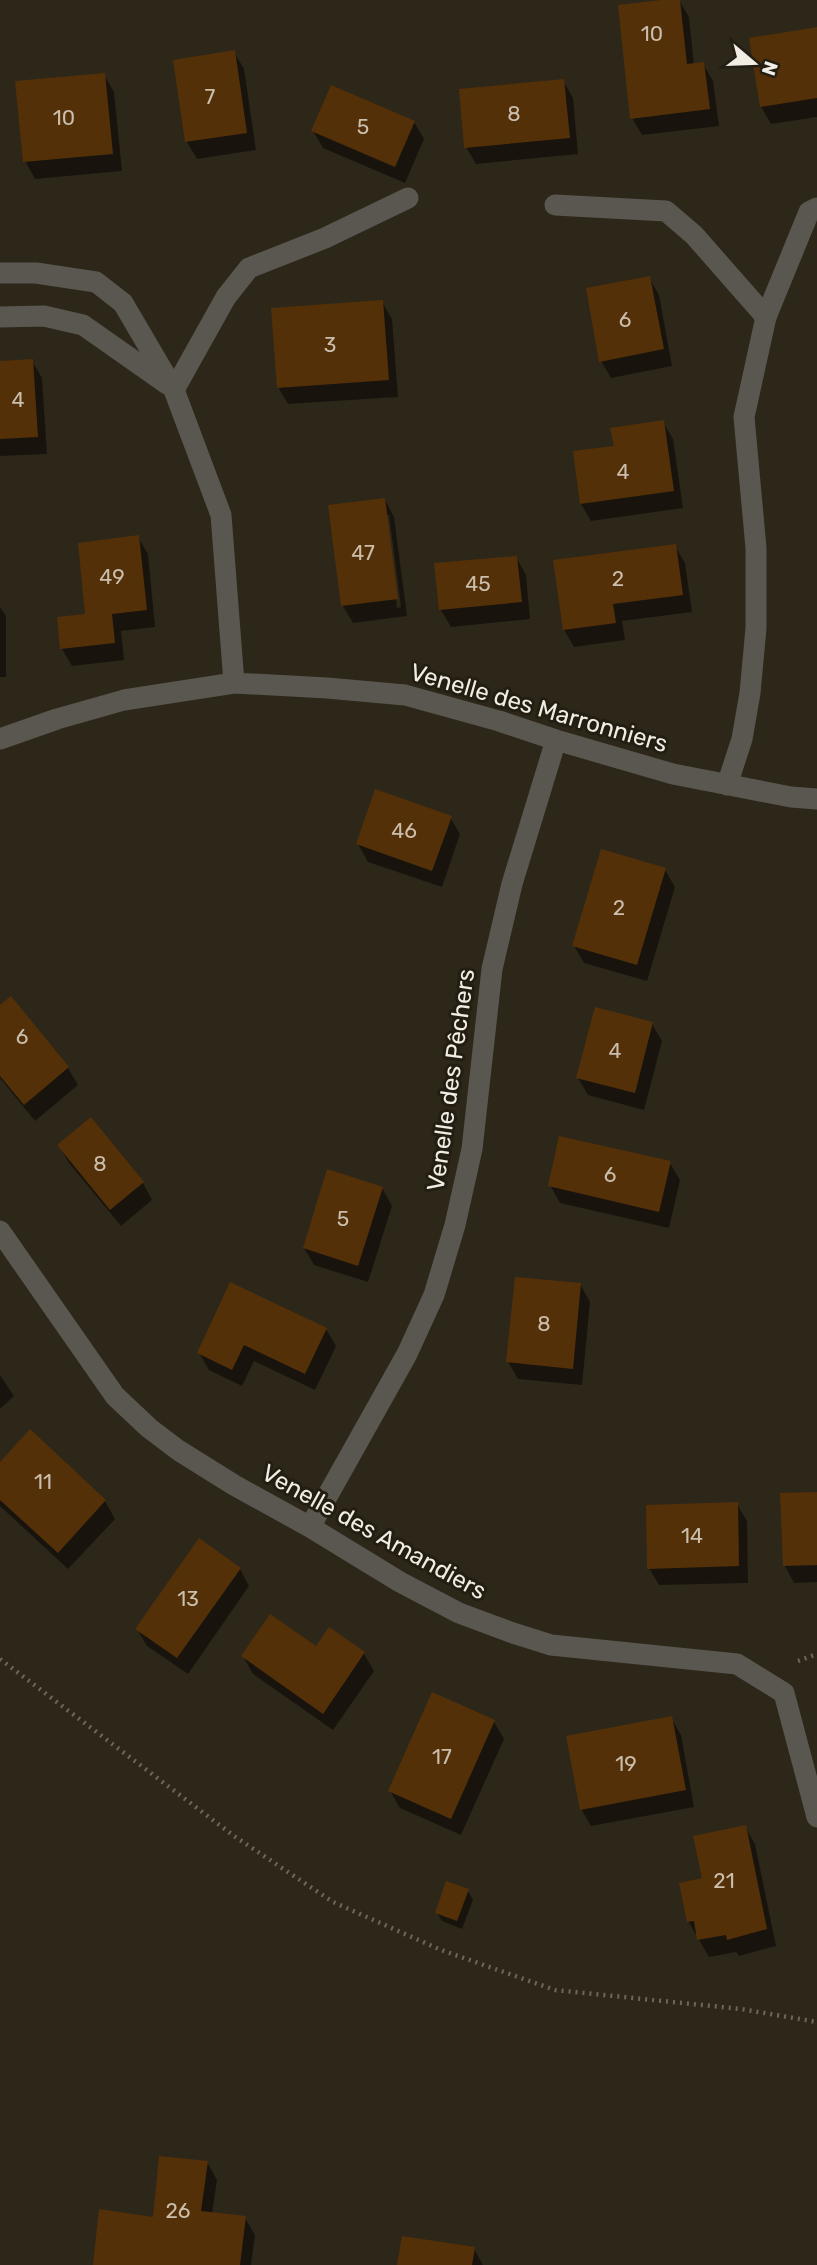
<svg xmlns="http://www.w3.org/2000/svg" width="817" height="2265" viewBox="0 0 817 2265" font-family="Rubik,sans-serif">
<rect width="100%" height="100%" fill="#2d271a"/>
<path fill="#0007" fill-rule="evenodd" d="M 679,0 L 689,17 L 694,65 L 703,64 L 713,81 L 719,126 L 642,135 L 632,118 Z
M 817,29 L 817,117 L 771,124 L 761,107 Z
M 234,52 L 244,69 L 256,150 L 197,159 L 187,142 L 175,61 Z
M 104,75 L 114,92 L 122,171 L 35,179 L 25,161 Z
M 563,81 L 573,98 L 578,154 L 476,164 L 466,147 Z
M 414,122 L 424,139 L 405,183 L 323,148 L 313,131 Z
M 649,278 L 659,295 L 672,366 L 611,378 L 601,361 Z
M 382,302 L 392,319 L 398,397 L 288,404 L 278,387 Z
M 32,361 L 42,378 L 47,454 L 0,456 L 0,363 Z
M 663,422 L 673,439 L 683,508 L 591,521 L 581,504 L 575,453 L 616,447 Z
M 385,500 L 394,517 L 407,616 L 353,623 L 343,606 L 330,506 ZM 386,515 L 389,515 L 401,607 L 397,608 Z
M 138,537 L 148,554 L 155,627 L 121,631 L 124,660 L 72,666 L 62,649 L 87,616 Z
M 675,546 L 685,563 L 692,612 L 622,621 L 625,640 L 574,647 L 564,630 L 555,562 Z
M 516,557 L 526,575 L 530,619 L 451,627 L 441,610 L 436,565 Z
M 0,607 L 6,616 L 6,677 L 0,677 Z
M 450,817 L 460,834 L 442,887 L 368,862 L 358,844 Z
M 665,870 L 675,887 L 647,981 L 584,963 L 574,946 Z
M 0,1008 L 68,1068 L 78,1085 L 35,1121 L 0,1078 Z
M 652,1024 L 662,1041 L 644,1110 L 588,1095 L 578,1078 Z
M 59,1146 L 143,1183 L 152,1200 L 121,1226 L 69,1163 Z
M 670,1163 L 680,1180 L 669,1228 L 560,1203 L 550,1185 Z
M 382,1188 L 392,1206 L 368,1282 L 314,1265 L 304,1248 Z
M 580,1284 L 590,1302 L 582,1385 L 518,1379 L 508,1362 Z
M 326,1329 L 336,1346 L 315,1390 L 254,1361 L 242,1386 L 209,1370 L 199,1353 Z
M 0,1375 L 14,1396 L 0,1409 Z
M 30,1431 L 105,1501 L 115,1519 L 68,1569 L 0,1506 L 0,1464 Z
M 817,1493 L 817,1582 L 794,1583 L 785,1566 Z
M 737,1504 L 747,1521 L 748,1583 L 659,1585 L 649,1568 Z
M 240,1569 L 249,1586 L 188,1674 L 147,1646 L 137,1629 Z
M 316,1649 L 364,1654 L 374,1671 L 333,1730 L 253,1674 L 243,1656 Z
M 671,1718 L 681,1735 L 694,1807 L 591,1826 L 581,1809 Z
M 494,1722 L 504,1739 L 461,1835 L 400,1808 L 390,1791 Z
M 745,1827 L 755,1844 L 776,1946 L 739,1956 L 736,1952 L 709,1957 L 688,1921 L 704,1879 Z
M 468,1891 L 473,1900 L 462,1929 L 442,1921 L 437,1913 Z
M 207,2162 L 217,2180 L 212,2214 L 245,2218 L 255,2235 L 251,2265 L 95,2265 L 155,2219 Z
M 474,2249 L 483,2265 L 399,2265 Z"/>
<path fill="#543009" d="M 661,0 L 680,0 L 687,64 L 704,62 L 710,109 L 630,119 L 618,5 Z
M 817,27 L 817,98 L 760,107 L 749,38 Z
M 235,50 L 247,133 L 185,142 L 173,60 Z
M 105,73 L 113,154 L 23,162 L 15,81 Z
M 564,79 L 570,138 L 464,148 L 459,89 Z
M 331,85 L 415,121 L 395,167 L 311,131 Z
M 650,276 L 664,349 L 599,362 L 586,288 Z
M 383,300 L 389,380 L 277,388 L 271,308 Z
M 33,359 L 38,437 L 0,439 L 0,361 Z
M 664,420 L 674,491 L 580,504 L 573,451 L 614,446 L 610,428 Z
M 385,498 L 398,599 L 341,606 L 328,505 Z
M 139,535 L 147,610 L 112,614 L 115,643 L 60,649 L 57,617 L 85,614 L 78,543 Z
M 676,544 L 683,595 L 613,604 L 616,623 L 563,630 L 553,560 Z
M 517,556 L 522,602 L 439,610 L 434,563 Z
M 375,789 L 452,816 L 432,871 L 356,844 Z
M 601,849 L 666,868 L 637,965 L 572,946 Z
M 11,996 L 69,1067 L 24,1105 L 0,1076 L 0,1005 Z
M 595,1007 L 653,1022 L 635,1093 L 576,1078 Z
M 91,1117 L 144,1182 L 110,1210 L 57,1145 Z
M 559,1136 L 671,1161 L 659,1212 L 548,1186 Z
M 327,1169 L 383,1187 L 358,1266 L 303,1248 Z
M 515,1277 L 581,1283 L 573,1369 L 506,1362 Z
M 230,1282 L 327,1328 L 305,1374 L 244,1345 L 232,1370 L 197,1353 Z
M 30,1429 L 106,1500 L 58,1553 L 0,1500 L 0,1462 Z
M 817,1492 L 817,1565 L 783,1566 L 780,1493 Z
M 738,1502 L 739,1566 L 647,1569 L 646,1505 Z
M 199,1538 L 241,1568 L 177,1658 L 135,1629 Z
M 270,1614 L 316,1646 L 329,1627 L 365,1652 L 323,1714 L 241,1656 Z
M 432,1692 L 495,1720 L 451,1819 L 388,1791 Z
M 672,1716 L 686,1790 L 580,1810 L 566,1736 Z
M 746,1825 L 767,1929 L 727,1940 L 726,1935 L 697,1940 L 694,1921 L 687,1922 L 679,1883 L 702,1878 L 693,1836 Z
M 446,1881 L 469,1889 L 457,1921 L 435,1913 Z
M 159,2156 L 208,2161 L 201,2211 L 246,2216 L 240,2265 L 93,2265 L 99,2209 L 153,2217 Z
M 402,2236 L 475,2247 L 472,2265 L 397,2265 Z"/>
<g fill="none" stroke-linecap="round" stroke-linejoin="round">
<path stroke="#6d675b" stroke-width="4.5" stroke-dasharray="2 5" stroke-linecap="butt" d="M 0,1659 L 234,1836 L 333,1902 L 441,1950 L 555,1990 L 741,2009 L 817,2022
M 798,1661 L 817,1654"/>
<path stroke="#5a5750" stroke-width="21" d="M 555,205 L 666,211 L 694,235 L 766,317 L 809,212 L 817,208
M 0,273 L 36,273 L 96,282 L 123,303 L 174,390
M 0,317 L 44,316 L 83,325 L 167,384
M 174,390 L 226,297 L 249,268 L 325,238 L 408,198"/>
<path stroke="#5a5750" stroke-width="21" d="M 174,390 L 221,515 L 234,683
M 0,739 L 57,719 L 124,700 L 234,683 L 327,688 L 405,695 L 499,721 L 556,740 L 673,774 L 791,797 L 817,799
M 727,785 L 742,739 L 750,693 L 756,628 L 756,548 L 744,417 L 766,317
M 0,1231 L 115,1396 L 149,1428 L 178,1450 L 234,1485 L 310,1527 L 400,1582 L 459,1613 L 510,1632 L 551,1645 L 737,1664 L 784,1693 L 817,1817
M 310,1527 L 407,1354 L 434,1295 L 455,1225 L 472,1149 L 492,969 L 512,884 L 556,740"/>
</g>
<g text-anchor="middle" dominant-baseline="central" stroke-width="6" stroke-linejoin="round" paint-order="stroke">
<g font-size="21" fill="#cabead">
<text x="652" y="33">10</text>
<text x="210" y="96">7</text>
<text x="514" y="113">8</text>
<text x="64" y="117">10</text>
<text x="363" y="126">5</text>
<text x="625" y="319">6</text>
<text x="330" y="344">3</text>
<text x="18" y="399">4</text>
<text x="623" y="471">4</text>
<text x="363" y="552">47</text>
<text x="112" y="576">49</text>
<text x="618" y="578">2</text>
<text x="478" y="583">45</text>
<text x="404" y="830">46</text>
<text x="619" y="907">2</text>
<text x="22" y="1036">6</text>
<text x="615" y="1050">4</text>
<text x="100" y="1163">8</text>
<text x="610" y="1174">6</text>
<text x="343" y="1218">5</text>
<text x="544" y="1323">8</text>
<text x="43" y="1481">11</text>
<text x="692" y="1535">14</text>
<text x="188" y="1598">13</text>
<text x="442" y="1756">17</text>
<text x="626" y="1763">19</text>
<text x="724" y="1880">21</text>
<text x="178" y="2210">26</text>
</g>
<g font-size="24" fill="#f1ede4" stroke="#231e11">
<text transform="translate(539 708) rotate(16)">Venelle des Marronniers</text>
<text transform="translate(451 1080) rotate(-82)">Venelle des Pêchers</text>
<text transform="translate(374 1532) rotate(29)">Venelle des Amandiers</text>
</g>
</g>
<g transform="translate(754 63) rotate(109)" stroke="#231e11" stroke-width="5" paint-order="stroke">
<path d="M0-5L12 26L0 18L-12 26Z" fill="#f1ede4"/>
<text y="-10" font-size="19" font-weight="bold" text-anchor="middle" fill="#f1ede4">N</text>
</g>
</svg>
